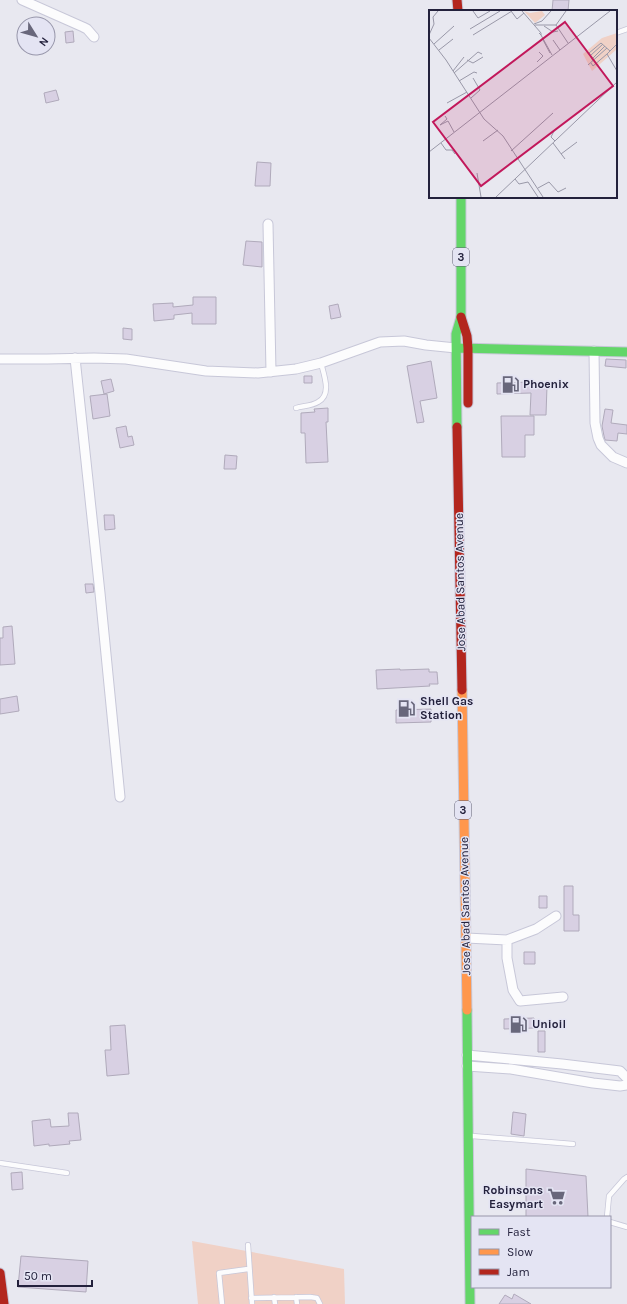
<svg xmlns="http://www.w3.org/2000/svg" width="627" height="1304" viewBox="0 0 627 1304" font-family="Karla,sans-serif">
<rect width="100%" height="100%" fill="#e8e8f0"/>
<path fill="#f0d1c6" d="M 192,1241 L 344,1269 L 345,1304 L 198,1304 Z"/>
<path fill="#d8d0e3" stroke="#b0aabb" d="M 553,0 L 569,0 L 568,11 L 552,11 Z
M 73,31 L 74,42 L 66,43 L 65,32 Z
M 56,90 L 59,100 L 46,103 L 44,93 Z
M 257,162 L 271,163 L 270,186 L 255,186 Z
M 246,241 L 262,242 L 262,267 L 243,265 Z
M 193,297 L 216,297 L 216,324 L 192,324 L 192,313 L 174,315 L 174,319 L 154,321 L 153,304 L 173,303 L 173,307 L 193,305 Z
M 338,304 L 341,317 L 331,319 L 329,306 Z
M 123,328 L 132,329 L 132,340 L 123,339 Z
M 606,359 L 626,360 L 626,368 L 605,366 Z
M 431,361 L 437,398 L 420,401 L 424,422 L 417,423 L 407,366 Z
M 304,376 L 312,376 L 312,383 L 304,383 Z
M 111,379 L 114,391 L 104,394 L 101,381 Z
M 531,382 L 531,385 L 547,386 L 546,415 L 530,415 L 531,393 L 497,394 L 497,383 Z
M 107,394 L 110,416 L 93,419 L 90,396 Z
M 328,408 L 328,422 L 326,422 L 328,462 L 306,463 L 305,433 L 301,433 L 301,413 L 315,412 L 314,409 Z
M 605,409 L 613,410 L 611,423 L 627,425 L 627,434 L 618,433 L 617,441 L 605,440 L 604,436 L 602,426 Z
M 501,416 L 534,416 L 534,435 L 525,435 L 525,457 L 502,457 Z
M 126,426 L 128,437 L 132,436 L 134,445 L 120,448 L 116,428 Z
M 225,455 L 237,456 L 236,469 L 224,469 Z
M 104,515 L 114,515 L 115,529 L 105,530 Z
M 85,584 L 93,584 L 94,592 L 86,593 Z
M 12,626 L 15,664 L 0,665 L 0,638 L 3,638 L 3,627 Z
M 400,669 L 400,670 L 429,669 L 429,672 L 437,672 L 438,684 L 429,684 L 430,686 L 377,689 L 376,670 Z
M 17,696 L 19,711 L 0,714 L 0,699 Z
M 431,709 L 431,722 L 396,723 L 396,710 Z
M 564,886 L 573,886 L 573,915 L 579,915 L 579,931 L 564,931 Z
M 539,896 L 547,896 L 547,908 L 539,908 Z
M 524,952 L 535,952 L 535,964 L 524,964 Z
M 534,1018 L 535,1028 L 504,1029 L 504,1019 Z
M 125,1025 L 129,1074 L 107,1076 L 105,1050 L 111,1050 L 110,1026 Z
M 538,1031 L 545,1031 L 545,1052 L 538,1052 Z
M 513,1112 L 526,1114 L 524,1136 L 511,1134 Z
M 68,1113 L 78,1113 L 81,1140 L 69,1141 L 70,1144 L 49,1146 L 49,1144 L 34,1146 L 32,1121 L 50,1119 L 51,1127 L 69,1126 Z
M 526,1169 L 586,1176 L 588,1217 L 526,1217 Z
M 22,1172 L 23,1189 L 12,1190 L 11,1173 Z
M 21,1256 L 88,1261 L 86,1292 L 18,1287 Z
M 514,1294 L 531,1304 L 499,1304 L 505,1295 L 512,1299 Z"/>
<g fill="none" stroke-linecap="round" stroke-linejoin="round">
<defs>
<path id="lane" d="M 616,33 L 627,29
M 296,408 C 302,406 312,406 318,402 C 332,395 324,375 321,363
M 472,1136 L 573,1144
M 0,1163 L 67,1173
M 607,1217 L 609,1196 L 624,1179 L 627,1177
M 610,1222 L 627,1227
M 248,1245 L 252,1304
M 274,1297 L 275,1304
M 296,1297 L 297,1304
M 251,1298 L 310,1297 L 317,1298 L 320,1304
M 222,1304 L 219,1273 L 248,1269"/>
<path id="street" d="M 22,0 L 83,27 L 87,29 L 94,37
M 268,224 L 271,372
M 594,351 L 595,423 L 598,438 L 601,445 L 613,457 L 627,463
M 75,358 L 100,593 L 120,797
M 0,359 L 47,359 L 94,358 L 126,359 L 206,371 L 258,373 L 296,369 L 321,363 L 380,342 L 404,341 L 426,345 L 456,348
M 466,938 L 507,940 L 536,929 L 556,916
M 507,940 L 507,958 L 513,990 L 520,1001 L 563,997
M 467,1055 L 562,1064 L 620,1071 L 627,1078
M 467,1066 L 511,1069 L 593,1083 L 620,1086 L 627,1085"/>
<path id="fast" d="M 459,348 L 627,352
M 457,427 L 456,334 L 461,317 L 461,197
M 467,1010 L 470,1304"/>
<path id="slow" d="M 462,690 L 467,1010"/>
<path id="jam" d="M 457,0 L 458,11
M 461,317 L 467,336 L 468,348 L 468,403
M 457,427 L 462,690
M 0,1273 L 4,1304"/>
</defs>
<use href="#lane" stroke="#c7c7d8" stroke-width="6"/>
<use href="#street" stroke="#c7c7d8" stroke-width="11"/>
<use href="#fast" stroke="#c7c7d8" stroke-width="11"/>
<use href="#slow" stroke="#c7c7d8" stroke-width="11"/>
<use href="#jam" stroke="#c7c7d8" stroke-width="11"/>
<use href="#lane" stroke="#fcfcfd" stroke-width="4.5"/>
<use href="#street" stroke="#fcfcfd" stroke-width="9"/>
<use href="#fast" stroke="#63d668" stroke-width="9"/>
<use href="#slow" stroke="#ff974d" stroke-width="9"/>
<use href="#jam" stroke="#b3261e" stroke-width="9"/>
</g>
<defs>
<symbol id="fuel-bare" viewBox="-9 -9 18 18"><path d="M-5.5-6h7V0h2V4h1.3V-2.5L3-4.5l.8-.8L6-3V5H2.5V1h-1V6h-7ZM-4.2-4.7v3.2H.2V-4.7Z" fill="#68677b" stroke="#e4e4f3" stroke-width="2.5" paint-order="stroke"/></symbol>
<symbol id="supermarket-bare" viewBox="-9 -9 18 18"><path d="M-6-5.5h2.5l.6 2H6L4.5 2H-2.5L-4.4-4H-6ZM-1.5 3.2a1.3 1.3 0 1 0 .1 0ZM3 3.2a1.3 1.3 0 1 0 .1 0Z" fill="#68677b" stroke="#e4e4f3" stroke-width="2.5" paint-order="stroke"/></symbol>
</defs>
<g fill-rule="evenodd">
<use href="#fuel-bare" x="498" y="372" width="25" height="25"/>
<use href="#fuel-bare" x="394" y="696" width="25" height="25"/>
<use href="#fuel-bare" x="506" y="1012" width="25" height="25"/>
<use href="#supermarket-bare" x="544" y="1184" width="25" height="25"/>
</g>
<g text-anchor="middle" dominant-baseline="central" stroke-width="3" stroke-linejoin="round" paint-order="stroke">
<g fill="#e4e4f3" stroke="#5d5c73" stroke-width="1">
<rect x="453" y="248" width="16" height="18" rx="3"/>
<rect x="455" y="801" width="16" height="18" rx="3"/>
</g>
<g font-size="11" font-weight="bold" fill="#23213c">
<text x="461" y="257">3</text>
<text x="463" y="810">3</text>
</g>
<g font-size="12" font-weight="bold" fill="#23213c" stroke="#e4e4f3" text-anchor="start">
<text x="523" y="384">Phoenix</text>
<text x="420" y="701">Shell Gas<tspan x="420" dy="14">Station</tspan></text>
<text x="532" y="1024">Unioil</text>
<text x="543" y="1190" text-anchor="end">Robinsons<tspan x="543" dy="14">Easymart</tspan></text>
</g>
<g font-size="12" fill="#23213c" stroke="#e4e4f3">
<text transform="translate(460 582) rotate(-91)">Jose Abad Santos Avenue</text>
<text transform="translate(465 906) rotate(-91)">Jose Abad Santos Avenue</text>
</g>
</g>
<g transform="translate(429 10)">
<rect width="188" height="188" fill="#e8e8f0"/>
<path d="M 95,1 L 101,3 L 113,1 L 116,5 L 106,13 ZM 188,23 L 188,39 L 163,61 L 154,44 L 173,28 Z" fill="#f0d1c6"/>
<path fill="none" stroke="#9998a8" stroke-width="1" d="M 44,1 L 49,8 L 61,1M 82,1 L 88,9 L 95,3M 93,1 L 112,23 L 112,25 L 110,23M 137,1 L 127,15 L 139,33M 105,14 L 113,11 L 122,1M 106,15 L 127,15M 115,16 L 124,22 L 129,21M 41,19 L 71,1M 0,25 L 5,14 L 4,7 L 9,1M 44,25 L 83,1M 112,25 L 123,45M 0,28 L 17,50 L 55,109 L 74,126 L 114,187M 113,28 L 121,43M 124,30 L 131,40M 5,34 L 25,16M 10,40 L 24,29M 181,41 L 178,44 L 188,61M 161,46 L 174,34M 163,49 L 176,36M 38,50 L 44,53 L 54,47M 164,51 L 160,43 L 172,33 L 181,41 L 188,34M 108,52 L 114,46 L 110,42M 162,53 L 164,56 L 178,44M 159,55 L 178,38M 24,61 L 35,47M 25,63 L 49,42 L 53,44M 30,71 L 45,62 L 48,63M 42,88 L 51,80 L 44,68M 18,93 L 38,82M 16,106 L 18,109 L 11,115 L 19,111 L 25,122M 125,121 L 122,127 L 126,131M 54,131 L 69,120M 12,133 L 17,140 L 23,140 L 26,144M 124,133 L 136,149M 82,141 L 124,103M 0,142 L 181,1M 132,144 L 148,132M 48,163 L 52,187M 86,169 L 90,174 L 99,172 L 109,187M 109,178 L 120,172 L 129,182 L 137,178M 67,187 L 188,72"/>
<path fill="#c2185b" fill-opacity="0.15" stroke="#c2185b" stroke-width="2" d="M 136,12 L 184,76 L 52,176 L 4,112 Z"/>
<rect width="188" height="188" fill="none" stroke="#23213c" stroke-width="2"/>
</g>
<rect x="471" y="1216" width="140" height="72" fill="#e4e4f3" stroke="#9796aa"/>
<rect x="479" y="1229" width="20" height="6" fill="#63d668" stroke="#9796aa"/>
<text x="507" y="1236" font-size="12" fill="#23213c">Fast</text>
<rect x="479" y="1249" width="20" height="6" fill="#ff974d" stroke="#9796aa"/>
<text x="507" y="1256" font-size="12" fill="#23213c">Slow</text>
<rect x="479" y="1269" width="20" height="6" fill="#b3261e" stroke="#9796aa"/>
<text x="507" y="1276" font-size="12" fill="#23213c">Jam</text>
<g transform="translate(36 36) rotate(127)"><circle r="19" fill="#e4e4f3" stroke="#9796aa"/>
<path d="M0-3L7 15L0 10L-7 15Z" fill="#68677b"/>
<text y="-6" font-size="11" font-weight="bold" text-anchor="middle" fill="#23213c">N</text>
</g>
<path d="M18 1280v6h74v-6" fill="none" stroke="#23213c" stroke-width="2"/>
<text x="24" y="1280" font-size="12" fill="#23213c" stroke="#e4e4f3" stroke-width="3" paint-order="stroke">50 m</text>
</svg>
